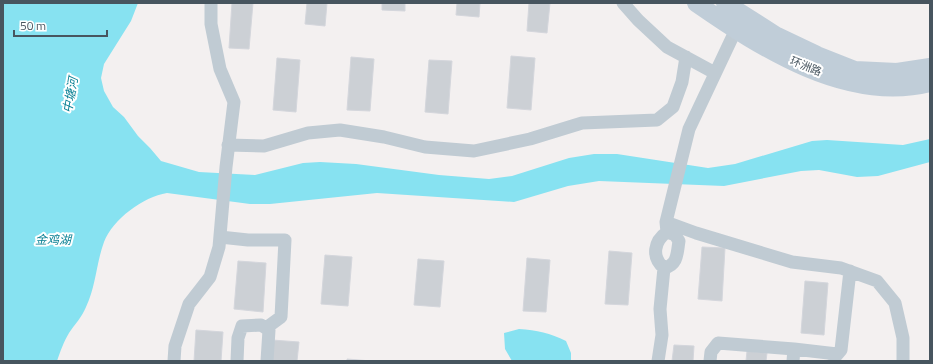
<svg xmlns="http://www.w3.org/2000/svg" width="933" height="364" viewBox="0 0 933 364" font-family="'Titillium Web','Noto Sans SC',sans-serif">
<rect width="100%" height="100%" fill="#f3f0f0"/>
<path fill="#87e2f1" d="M 3,3 L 138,3 L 131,21 L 104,64 L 101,78 L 104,91 L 113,107 L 124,117 L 138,136 L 150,148 L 161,161 L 199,172 L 255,175 L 303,163 L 320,162 L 356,164 L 439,175 L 489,179 L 512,176 L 569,158 L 594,154 L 617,154 L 708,168 L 735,164 L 812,141 L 827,140 L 903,145 L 930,139 L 930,162 L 878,176 L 857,177 L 819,170 L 801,171 L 724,186 L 599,181 L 568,186 L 514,202 L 377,193 L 270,204 L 250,204 L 167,193 C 143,197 113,219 104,242 C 96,264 96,286 86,307 C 82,317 75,324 69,333 C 64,341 60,352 57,361 L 3,361 Z
M 519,329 C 537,330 550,333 566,341 L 571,353 L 571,361 L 512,361 L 505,349 L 504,333 Z"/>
<path fill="#ccd0d5" stroke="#d4d6dc" d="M 232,3 L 253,3 L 249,49 L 229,48 Z
M 307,3 L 327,3 L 325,26 L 305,24 Z
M 382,3 L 405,3 L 405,11 L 382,10 Z
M 457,3 L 480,3 L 479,17 L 456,15 Z
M 529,3 L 550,3 L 547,33 L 527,31 Z
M 511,56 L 535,58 L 531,110 L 507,108 Z
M 351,57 L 374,59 L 370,111 L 347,110 Z
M 277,58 L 300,60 L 296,112 L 273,110 Z
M 429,60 L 452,61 L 448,114 L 425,112 Z
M 702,247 L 725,248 L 722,301 L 698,299 Z
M 609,251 L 632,253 L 628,305 L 605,304 Z
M 325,255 L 352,257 L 348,306 L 321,304 Z
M 527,258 L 550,260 L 546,312 L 523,311 Z
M 418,259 L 444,261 L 440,307 L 414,305 Z
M 238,261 L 266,263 L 263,312 L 234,309 Z
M 805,281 L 828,283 L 824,335 L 801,333 Z
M 196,330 L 223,332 L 221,361 L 194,361 Z
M 272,340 L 299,342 L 297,361 L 270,361 Z
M 674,345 L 694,346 L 693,361 L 672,361 Z
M 747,351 L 767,353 L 766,361 L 746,361 Z
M 347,359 L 371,361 L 347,361 Z"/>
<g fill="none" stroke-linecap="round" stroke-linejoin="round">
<path stroke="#c0cbd3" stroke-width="13" d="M 623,3 L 638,20 L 667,47 L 715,73
M 228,145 L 264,146 L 308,133 L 340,130 L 384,137 L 425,147 L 474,151 L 530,139 L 582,123 L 657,120 L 673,107 L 682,82 L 686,57
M 666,222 L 696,233 L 792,262 L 841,268 L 877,281 L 895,303 L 903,338 L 903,361
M 220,237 L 248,240 L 285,240 L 281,317 L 266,328
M 664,268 C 651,257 654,241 667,232 L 666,222 L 689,129 L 739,23
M 664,268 C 678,265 677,253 679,241 L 675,235 L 667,232
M 174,361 L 175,346 L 189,304 L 210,277 L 219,247 L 226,167 L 234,102 L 220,69 L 211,24 L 211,3
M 237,361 L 238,338 L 242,326 L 261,325 L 269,330 L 267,361
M 658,361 L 662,335 L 660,309 L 664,268
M 710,361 L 711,352 L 718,343 L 794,349
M 793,361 L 794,349 L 837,354
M 834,361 L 835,357 L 841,350 L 850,271"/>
<path stroke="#c0cdd8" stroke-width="18" d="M 696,3 C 761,48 847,104 930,83
M 725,3 L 777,36 L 817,55 L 855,70 L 897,72 L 930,67"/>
</g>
<g text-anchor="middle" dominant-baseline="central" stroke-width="4" stroke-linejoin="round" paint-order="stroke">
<g font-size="11" fill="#47555f" stroke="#fff">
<text transform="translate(806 66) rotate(22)">环洲路</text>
</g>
<g font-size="12" font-style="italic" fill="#077f93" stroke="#fff">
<text transform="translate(70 95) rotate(-80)">中塘河</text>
<text x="53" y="239">金鸡湖</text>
</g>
</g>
<rect width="933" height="364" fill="none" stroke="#47555f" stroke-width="8"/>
<path d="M14 30v6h93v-6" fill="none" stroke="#47555f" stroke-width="2"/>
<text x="20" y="30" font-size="12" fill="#47555f" stroke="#ffffff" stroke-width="3" paint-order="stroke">50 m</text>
</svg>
